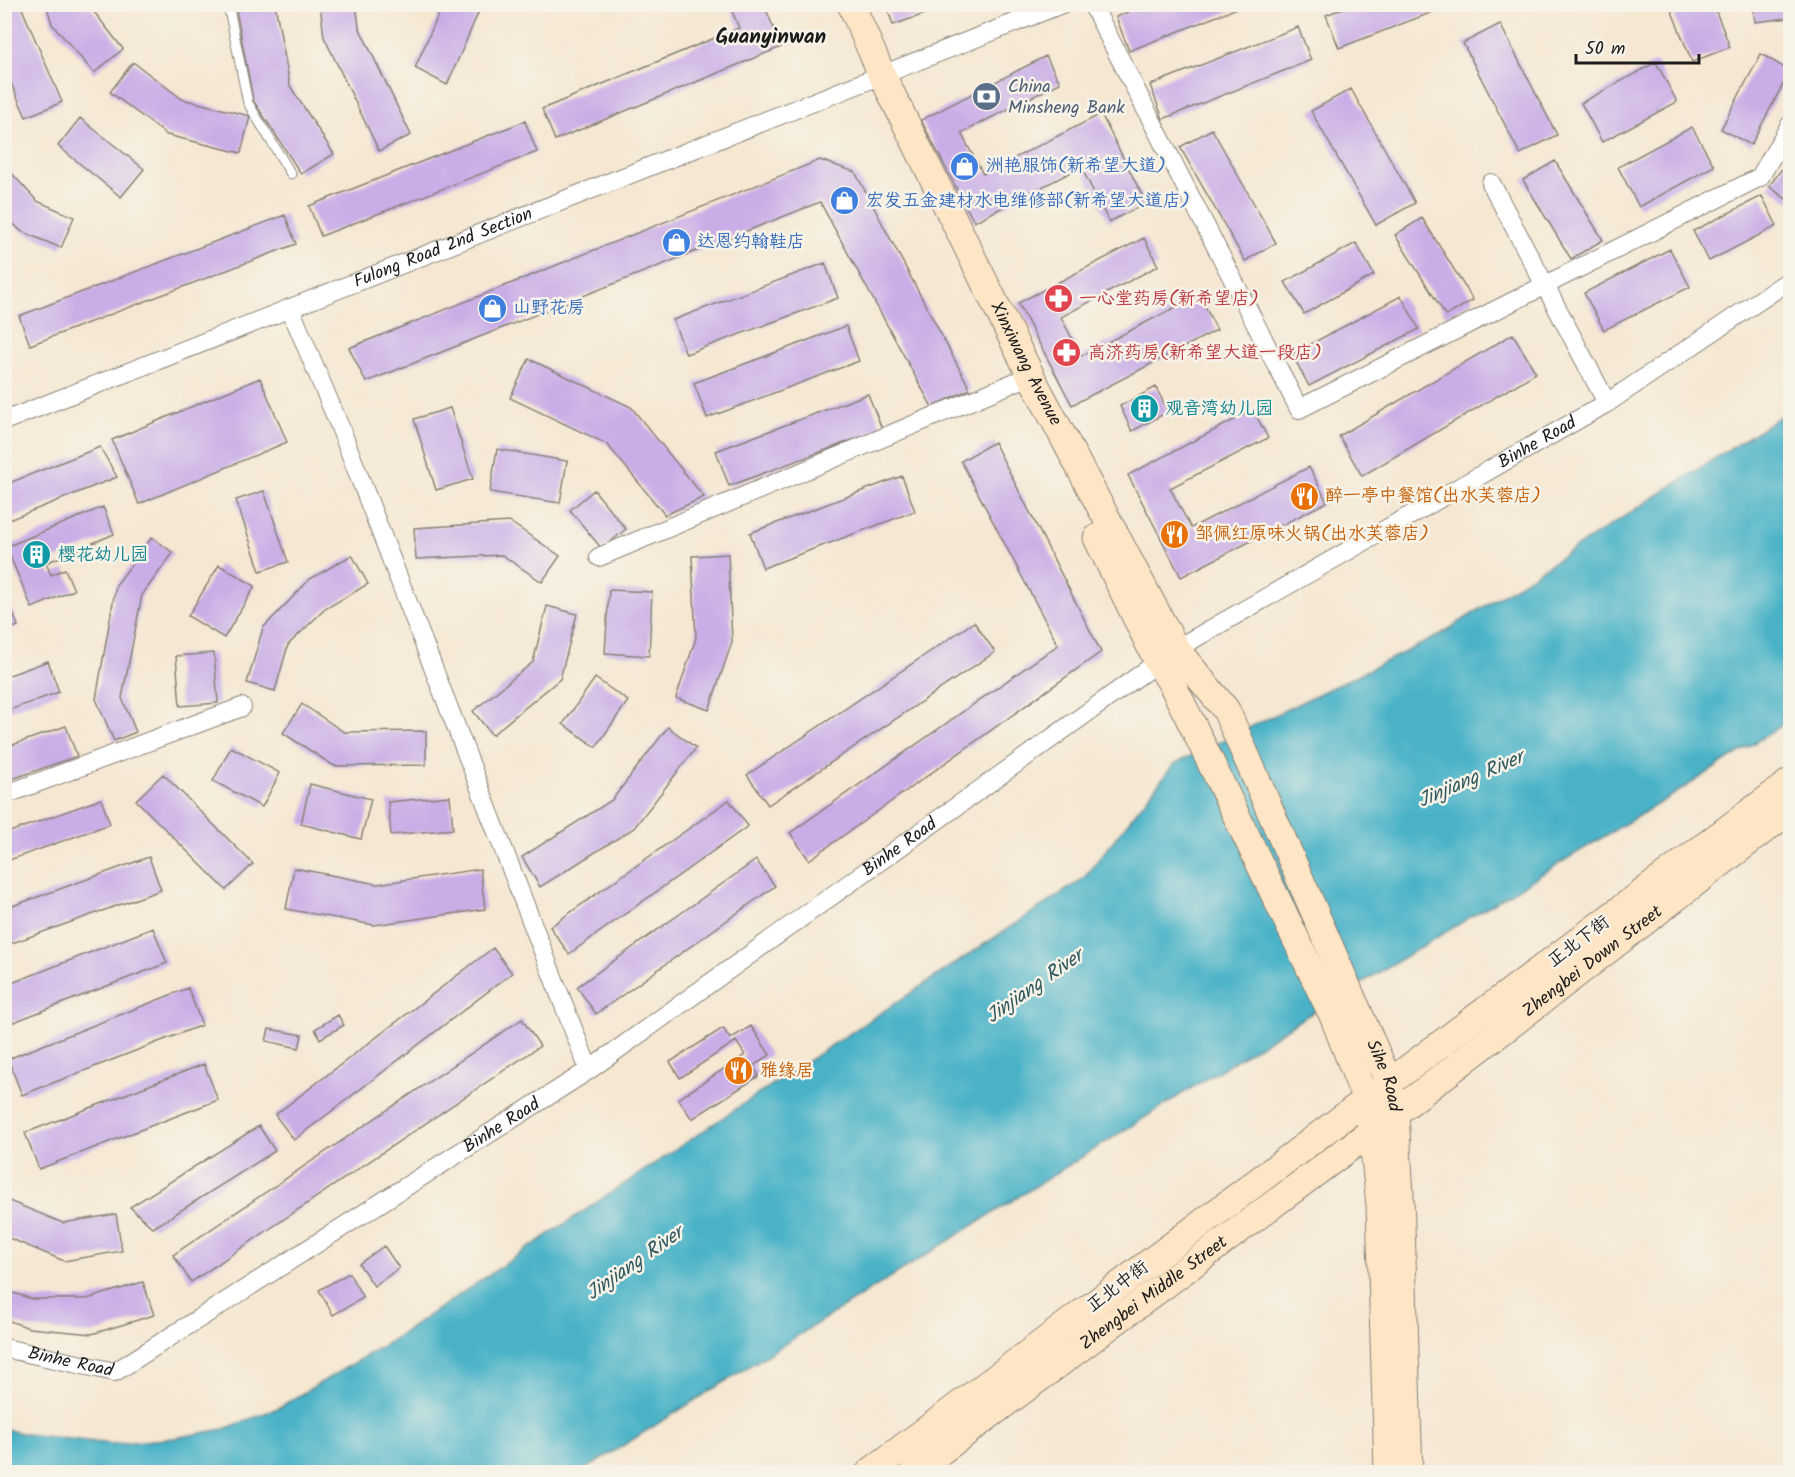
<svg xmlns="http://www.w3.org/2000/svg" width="1795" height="1477" viewBox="0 0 1795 1477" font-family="Kalam,'LXGW WenKai TC',sans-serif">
<rect width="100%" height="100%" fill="#f7f3e8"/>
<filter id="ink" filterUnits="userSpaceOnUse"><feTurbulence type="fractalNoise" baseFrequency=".0167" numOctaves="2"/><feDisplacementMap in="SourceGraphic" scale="12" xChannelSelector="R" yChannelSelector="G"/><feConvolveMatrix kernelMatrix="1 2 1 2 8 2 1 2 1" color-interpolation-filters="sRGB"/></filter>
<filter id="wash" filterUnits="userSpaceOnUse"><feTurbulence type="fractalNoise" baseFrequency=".008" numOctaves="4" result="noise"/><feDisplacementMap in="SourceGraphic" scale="24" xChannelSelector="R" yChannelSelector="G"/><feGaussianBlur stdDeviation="1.35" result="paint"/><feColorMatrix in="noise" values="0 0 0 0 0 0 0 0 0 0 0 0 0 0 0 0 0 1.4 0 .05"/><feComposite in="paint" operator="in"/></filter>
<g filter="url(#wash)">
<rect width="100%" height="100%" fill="#f5e7d2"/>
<path fill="#49b2c7" stroke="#326772" stroke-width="1.5" d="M 1790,410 L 1790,720 L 1676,793 L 1295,1023 L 581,1472 L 5,1472 L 4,1429 L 26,1434 L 113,1444 L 174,1438 L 224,1429 L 278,1408 L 389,1342 L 737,1108 L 1083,879 L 1174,764 L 1438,636 Z"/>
<g id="blocks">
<path fill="#c9ade7" d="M 4,4 L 20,4 L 62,102 L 26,117 L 4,67 Z
M 46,4 L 88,4 L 123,49 L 94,73 L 52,24 Z
M 235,4 L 275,4 L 290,86 L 334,154 L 301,174 L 253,100 Z
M 320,4 L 356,4 L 359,27 L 411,135 L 379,151 L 324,37 Z
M 443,4 L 482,4 L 447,85 L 415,68 Z
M 729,4 L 764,4 L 781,47 L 555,140 L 542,109 L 739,28 Z
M 886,4 L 951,4 L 951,5 L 893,25 Z
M 1148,4 L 1245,4 L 1245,5 L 1129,51 L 1116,17 Z
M 1354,4 L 1451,4 L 1451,5 L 1339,48 L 1326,15 Z
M 1669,4 L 1713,4 L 1730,47 L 1692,62 Z
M 1753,4 L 1787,4 L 1788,18 L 1755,22 Z
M 1500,24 L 1557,135 L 1520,154 L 1463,43 Z
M 1298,27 L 1311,60 L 1163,119 L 1150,85 Z
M 1761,54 L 1790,71 L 1751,145 L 1721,129 Z
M 1046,56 L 1060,83 L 961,133 L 983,174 L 1101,114 L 1146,203 L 1109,222 L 1081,167 L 974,222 L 921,120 Z
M 133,62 L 182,99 L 250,116 L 241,153 L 167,135 L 110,92 Z
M 1656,62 L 1677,102 L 1602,142 L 1581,103 Z
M 1351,89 L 1415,203 L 1376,225 L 1311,111 Z
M 80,118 L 144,169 L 121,197 L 58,146 Z
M 525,121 L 537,152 L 321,236 L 309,206 Z
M 1692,127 L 1714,166 L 1639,207 L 1618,167 Z
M 1212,129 L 1276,243 L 1245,261 L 1180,147 Z
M 1790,158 L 1790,202 L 1769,186 Z
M 820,160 L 855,172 L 970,389 L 932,407 L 820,202 L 366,382 L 349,348 Z
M 1555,161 L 1603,240 L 1571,259 L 1523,180 Z
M 4,165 L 37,201 L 74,217 L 61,248 L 21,231 L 4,215 Z
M 1762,196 L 1777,226 L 1709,261 L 1693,231 Z
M 285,215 L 296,244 L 30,345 L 19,316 Z
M 1422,218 L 1473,300 L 1446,316 L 1395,235 Z
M 1144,238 L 1158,266 L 1061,317 L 1081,356 L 1199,295 L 1217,330 L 1072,405 L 1018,303 Z
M 1356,243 L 1374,275 L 1304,314 L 1285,282 Z
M 1670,249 L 1690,287 L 1604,330 L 1584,293 Z
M 825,263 L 838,298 L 686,354 L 673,320 Z
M 1401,296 L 1419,329 L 1309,386 L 1292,354 Z
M 846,326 L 859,361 L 707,418 L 694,383 Z
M 1513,334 L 1536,373 L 1362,476 L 1339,436 Z
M 529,359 L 631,407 L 704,497 L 665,515 L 607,444 L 510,398 Z
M 260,378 L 287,442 L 139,504 L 112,440 Z
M 1156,387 L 1168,412 L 1132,431 L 1120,406 Z
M 868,394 L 882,429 L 729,486 L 716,451 Z
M 450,408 L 473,479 L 436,490 L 414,419 Z
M 1253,410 L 1268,438 L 1170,488 L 1191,528 L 1309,467 L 1327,502 L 1181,577 L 1128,475 Z
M 994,442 L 1101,652 L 809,860 L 790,833 L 1058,645 L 961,461 Z
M 100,447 L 117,477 L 4,522 L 4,485 Z
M 497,449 L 567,461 L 560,503 L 490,492 Z
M 902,476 L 915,511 L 763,568 L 750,533 Z
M 594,490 L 626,529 L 602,549 L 570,510 Z
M 264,491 L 288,562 L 260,571 L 236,500 Z
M 103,507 L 114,534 L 46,563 L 51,575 L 65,569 L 74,590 L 32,608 L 6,547 Z
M 510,522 L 560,556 L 542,582 L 502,555 L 416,559 L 414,528 Z
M 152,537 L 173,553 L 142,595 L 122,698 L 136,732 L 114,741 L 96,699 L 116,585 Z
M 728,554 L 732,642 L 709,710 L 676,698 L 696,638 L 692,556 Z
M 352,555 L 368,584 L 325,609 L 288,645 L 275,691 L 247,683 L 263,628 L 310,579 Z
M 219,565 L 255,586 L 224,638 L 188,616 Z
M 4,590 L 18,626 L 4,631 Z
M 609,590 L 652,592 L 649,656 L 605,653 Z
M 547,606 L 577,614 L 560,679 L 492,735 L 473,711 L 533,662 Z
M 974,622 L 995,652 L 768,805 L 747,775 Z
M 214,653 L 218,703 L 180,706 L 176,656 Z
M 48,661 L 59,692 L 4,712 L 4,677 Z
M 595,678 L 628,701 L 596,747 L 563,724 Z
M 302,704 L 344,732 L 426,731 L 426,765 L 334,766 L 283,733 Z
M 66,726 L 77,756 L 4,782 L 4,748 Z
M 668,727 L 696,748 L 634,828 L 540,887 L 522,857 L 612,800 Z
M 231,747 L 280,773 L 262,807 L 213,781 Z
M 163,774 L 253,864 L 226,890 L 136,800 Z
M 310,784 L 371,799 L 361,839 L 301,824 Z
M 450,796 L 453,829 L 391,835 L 388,802 Z
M 101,799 L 110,824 L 4,862 L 4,834 Z
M 729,800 L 748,826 L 569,954 L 550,927 Z
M 149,857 L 161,890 L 4,946 L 4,909 Z
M 756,860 L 775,886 L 596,1014 L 577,987 Z
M 294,868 L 377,884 L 480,869 L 485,909 L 374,925 L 286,909 Z
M 153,928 L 167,963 L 11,1023 L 4,1008 L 4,986 Z
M 493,948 L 512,973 L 294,1140 L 275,1115 Z
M 188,988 L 202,1025 L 22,1095 L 8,1059 Z
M 338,1015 L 344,1025 L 320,1039 L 315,1029 Z
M 522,1019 L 540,1046 L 191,1282 L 173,1255 Z
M 751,1026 L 770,1055 L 753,1066 L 759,1076 L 692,1119 L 678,1099 L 745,1055 L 736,1041 L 680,1078 L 670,1062 L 723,1028 L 730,1039 Z
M 269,1029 L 302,1035 L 299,1048 L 266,1041 Z
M 204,1064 L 218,1100 L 39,1169 L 25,1133 Z
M 259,1126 L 275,1151 L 153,1228 L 130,1207 Z
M 4,1192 L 9,1201 L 63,1223 L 116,1214 L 122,1251 L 64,1261 L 4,1236 Z
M 384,1246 L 399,1268 L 374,1286 L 359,1264 Z
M 349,1273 L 363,1298 L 333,1315 L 319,1290 Z
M 143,1282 L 154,1315 L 92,1334 L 29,1328 L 4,1319 L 4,1290 L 32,1299 L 87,1299 Z"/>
</g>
</g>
<g filter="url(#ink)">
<use href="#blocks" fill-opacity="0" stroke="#888277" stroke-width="1.5"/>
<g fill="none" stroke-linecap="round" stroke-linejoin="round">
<defs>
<path id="lane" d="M 228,4 L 248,103 L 291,174"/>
<g id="street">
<path d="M 1092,4 L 1299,409 L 1760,177 L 1790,125"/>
<path d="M 1491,183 L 1607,403"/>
<path d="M 290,308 L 340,427 L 589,1070"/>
<path id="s1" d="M 4,421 L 1062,4"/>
<path d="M 599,557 L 1020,380"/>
<path d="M 4,795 L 242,707"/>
<path id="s2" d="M 4,1348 L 115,1372 L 589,1070 L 1176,649 L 1607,403 L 1790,280"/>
</g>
<g id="secondary">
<path id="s3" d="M 851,4 L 882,75 L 1032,378 L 1176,649 L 1226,710 L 1389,1082 L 1395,1114 L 1400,1195 L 1409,1472"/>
<path d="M 1097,538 L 1158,662 L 1172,684 L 1195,730 L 1334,1018 L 1366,1100 L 1372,1131 L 1380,1205 L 1388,1472"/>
<path d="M 870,1472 L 1790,782"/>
<path id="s4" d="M 913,1472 L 1372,1131 L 1790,810"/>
</g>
</defs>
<use href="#lane" stroke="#888277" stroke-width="11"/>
<use href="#street" stroke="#888277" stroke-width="20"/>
<use href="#secondary" stroke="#888277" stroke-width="29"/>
<use href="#lane" stroke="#fff" stroke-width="9"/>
<use href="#street" stroke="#fff" stroke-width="18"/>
<use href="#secondary" stroke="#fee5c5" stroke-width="27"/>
</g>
</g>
<defs>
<symbol id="bank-disc" viewBox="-11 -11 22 22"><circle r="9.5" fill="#5c6f8a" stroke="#f7f3e8"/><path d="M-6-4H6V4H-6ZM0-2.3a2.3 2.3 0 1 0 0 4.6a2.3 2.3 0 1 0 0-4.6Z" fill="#fff"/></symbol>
<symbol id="shop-disc" viewBox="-11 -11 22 22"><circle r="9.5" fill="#3f7fe0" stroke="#f7f3e8"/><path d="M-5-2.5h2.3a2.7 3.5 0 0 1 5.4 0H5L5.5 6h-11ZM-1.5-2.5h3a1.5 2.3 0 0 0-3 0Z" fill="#fff"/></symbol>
<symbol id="pharmacy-disc" viewBox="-11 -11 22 22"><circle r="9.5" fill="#e0444e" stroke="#f7f3e8"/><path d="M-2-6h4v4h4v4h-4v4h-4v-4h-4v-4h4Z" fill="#fff"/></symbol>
<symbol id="building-disc" viewBox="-11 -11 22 22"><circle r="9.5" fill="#0f9aa8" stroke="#f7f3e8"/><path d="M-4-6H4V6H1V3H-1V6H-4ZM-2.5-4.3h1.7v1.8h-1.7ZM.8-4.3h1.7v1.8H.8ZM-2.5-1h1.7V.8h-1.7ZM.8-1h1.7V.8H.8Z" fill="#fff"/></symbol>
<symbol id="restaurant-disc" viewBox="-11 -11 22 22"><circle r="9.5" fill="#e8710a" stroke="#f7f3e8"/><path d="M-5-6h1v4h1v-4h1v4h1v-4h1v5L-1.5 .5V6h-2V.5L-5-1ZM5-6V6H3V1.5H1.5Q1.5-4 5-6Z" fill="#fff"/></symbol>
</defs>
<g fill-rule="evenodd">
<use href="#bank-disc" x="970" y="80" width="33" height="33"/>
<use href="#shop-disc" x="948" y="150" width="33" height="33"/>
<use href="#shop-disc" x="828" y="184" width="33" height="33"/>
<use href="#shop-disc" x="660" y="226" width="33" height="33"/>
<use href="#pharmacy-disc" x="1042" y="282" width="33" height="33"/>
<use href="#shop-disc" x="476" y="292" width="33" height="33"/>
<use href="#pharmacy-disc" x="1050" y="336" width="33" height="33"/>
<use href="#building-disc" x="1128" y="392" width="33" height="33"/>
<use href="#restaurant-disc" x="1288" y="480" width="33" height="33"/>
<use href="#restaurant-disc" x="1158" y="518" width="33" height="33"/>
<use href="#building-disc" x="20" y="538" width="33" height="33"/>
<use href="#restaurant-disc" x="722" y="1054" width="33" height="33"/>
</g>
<g text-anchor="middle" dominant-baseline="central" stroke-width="5" stroke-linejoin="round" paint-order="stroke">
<g font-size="18" fill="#4e5e75" stroke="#f7f3e8" text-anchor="start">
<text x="1008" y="87">China<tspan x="1008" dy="21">Minsheng Bank</tspan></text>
</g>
<g font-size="18" fill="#366cbe" stroke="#f7f3e8" text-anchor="start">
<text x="986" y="166">洲艳服饰(新希望大道)</text>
<text x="866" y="201">宏发五金建材水电维修部(新希望大道店)</text>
<text x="697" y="242">达恩约翰鞋店</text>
<text x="513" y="308">山野花房</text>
</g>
<g font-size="18" fill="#1c1c1c" stroke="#f7f3e8">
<text stroke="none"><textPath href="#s1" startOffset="472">Fulong Road 2nd Section</textPath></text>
<text stroke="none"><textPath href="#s3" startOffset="400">Xinxiwang Avenue</textPath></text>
<text stroke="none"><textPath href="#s2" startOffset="1814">Binhe Road</textPath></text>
<text stroke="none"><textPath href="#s2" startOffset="1058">Binhe Road</textPath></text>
<text transform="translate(1579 942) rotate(-37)">正北下街</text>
<text stroke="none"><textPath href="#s4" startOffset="850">Zhengbei Down Street</textPath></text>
<text stroke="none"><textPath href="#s3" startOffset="1200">Sihe Road</textPath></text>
<text stroke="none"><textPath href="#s2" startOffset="572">Binhe Road</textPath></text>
<text transform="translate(1118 1287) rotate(-37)">正北中街</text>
<text stroke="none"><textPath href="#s4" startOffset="300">Zhengbei Middle Street</textPath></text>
<text stroke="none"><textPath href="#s2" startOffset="68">Binhe Road</textPath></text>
</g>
<g font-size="18" fill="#be3a42" stroke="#f7f3e8" text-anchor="start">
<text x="1079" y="299">一心堂药房(新希望店)</text>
<text x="1088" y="353">高济药房(新希望大道一段店)</text>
</g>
<g font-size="18" fill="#0d838f" stroke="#f7f3e8" text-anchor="start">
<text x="1165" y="409">观音湾幼儿园</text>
<text x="58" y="555">樱花幼儿园</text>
</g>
<g font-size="18" fill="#c56008" stroke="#f7f3e8" text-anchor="start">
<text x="1325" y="496">醉一亭中餐馆(出水芙蓉店)</text>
<text x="1195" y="534">邹佩红原味火锅(出水芙蓉店)</text>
<text x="760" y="1071">雅缘居</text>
</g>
<g font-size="20" font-style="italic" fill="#2e5860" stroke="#f7f3e8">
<text transform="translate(1471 780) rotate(-24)">Jinjiang River</text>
<text transform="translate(1035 987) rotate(-35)">Jinjiang River</text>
<text transform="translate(635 1264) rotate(-35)">Jinjiang River</text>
</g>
<g font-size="21" font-weight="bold" fill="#1c1c1c" stroke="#f7f3e8">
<text x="771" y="37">Guanyinwan</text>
</g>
</g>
<rect width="1795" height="1477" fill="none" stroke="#f7f3e8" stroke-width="24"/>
<path d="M1576 54v9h123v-9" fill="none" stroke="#1c1c1c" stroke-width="3"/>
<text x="1585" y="54" font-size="18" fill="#1c1c1c" stroke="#f7f3e8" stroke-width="4.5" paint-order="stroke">50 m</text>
</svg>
